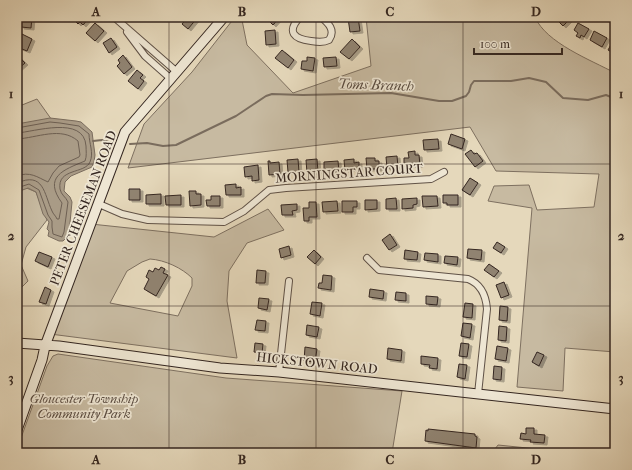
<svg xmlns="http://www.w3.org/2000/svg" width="632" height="470" viewBox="0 0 632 470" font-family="'IM FELL French Canon',serif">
<defs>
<filter id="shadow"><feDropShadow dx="3" dy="2" stdDeviation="0" flood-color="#0004"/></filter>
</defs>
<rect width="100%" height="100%" fill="#e5d8bb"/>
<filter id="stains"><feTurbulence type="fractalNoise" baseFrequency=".005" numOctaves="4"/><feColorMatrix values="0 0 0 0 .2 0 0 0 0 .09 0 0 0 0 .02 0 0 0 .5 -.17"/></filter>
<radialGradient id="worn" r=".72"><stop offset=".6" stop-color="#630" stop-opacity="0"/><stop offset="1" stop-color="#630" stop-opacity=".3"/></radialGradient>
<path fill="#c7baa1" stroke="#7e7060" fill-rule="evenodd" d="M 235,17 L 245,17 L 242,20 L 247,45 L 293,93 L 371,66 L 366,17 L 535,17 C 546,43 591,60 615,73 L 615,352 L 565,348 L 563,391 L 517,387 L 532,208 L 488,201 L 494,186 L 529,185 L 537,210 L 594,207 L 599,174 L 496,171 L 470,127 L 128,168 L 144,124 L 192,72 Z
M 37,99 L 54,123 L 17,127 L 17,107 Z
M 24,187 L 36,192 L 47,220 L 26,247 L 21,265 L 28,281 L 17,292 L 17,188 Z
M 268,209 L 284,230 L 247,243 L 229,271 L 227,301 L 237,358 L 50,334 L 91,224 L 214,237 ZM 150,259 C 165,260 182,268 192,278 L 192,286 L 178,316 L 110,303 L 127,271 L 142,262 Z
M 58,354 L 226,378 L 402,391 L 392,453 L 17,453 L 17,449 L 47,366 L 53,356 Z
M 498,445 L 576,453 L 492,453 Z"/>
<path fill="#a99b86" stroke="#7a6c5d" d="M 50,118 L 76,121 L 81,122 L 92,132 L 95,155 L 94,162 L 92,167 L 71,176 L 65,182 L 64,191 L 70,197 L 72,202 L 69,233 L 66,238 L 63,241 L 59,241 L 48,236 L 49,231 L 47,229 L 49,222 L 43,214 L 36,192 L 28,188 L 17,192 L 17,124 Z"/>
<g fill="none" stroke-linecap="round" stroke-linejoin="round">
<path stroke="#6e6053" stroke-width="1" d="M 17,128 L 50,122 L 60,123 L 79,126 L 89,134 C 89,143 94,153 90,162 C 85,174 57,168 60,189 C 61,195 66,197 68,202 L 64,232 L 62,237 L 53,234 L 52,227 L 52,221 L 48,215 L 39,190 L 29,184 L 17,188
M 17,133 C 34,132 84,115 86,146 C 86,151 87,156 85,161 C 63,170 43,177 62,203 L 59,219 L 57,219 C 56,216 53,214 52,211 C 44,194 44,171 17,183
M 17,139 C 37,138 61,126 78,141 L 80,155 L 79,157 L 59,166 L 53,173 L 48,182 C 37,177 30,171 17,176"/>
<path stroke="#7a6c5d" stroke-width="2" d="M 93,141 L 102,140 L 112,143
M 130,144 L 147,143 L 163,146 L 176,145 L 236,116 L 266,96 L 272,94 L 303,95 L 391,93 L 439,101 L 452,101 L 466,96 L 469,92 L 471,85 L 474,81 L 511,81 L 529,78 L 546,82 L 563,98 L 588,100 L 606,95 L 611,97 L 615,102"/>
</g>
<path fill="#908371" stroke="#342620" filter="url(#shadow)" d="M 22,17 L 32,17 L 31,28 L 21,27 Z
M 73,17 L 90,17 L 83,25 L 80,22 L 78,24 L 72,18 Z
M 188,17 L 198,17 L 188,29 L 182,24 Z
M 265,17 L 280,17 L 273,25 Z
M 358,17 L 360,31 L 350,32 L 348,18 Z
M 554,17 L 566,17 L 569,20 L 563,26 Z
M 95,23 L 104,31 L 95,41 L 86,33 Z
M 578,23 L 589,29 L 584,37 L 581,35 L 580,38 L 576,36 L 578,33 L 574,30 Z
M 275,30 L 276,44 L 266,45 L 265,31 Z
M 594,31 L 607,38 L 602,47 L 590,40 Z
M 22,34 L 32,39 L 27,51 L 17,47 Z
M 111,38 L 117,47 L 109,53 L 103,43 Z
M 352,39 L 360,47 L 349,59 L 340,52 Z
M 613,41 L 615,42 L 615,54 L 608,50 Z
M 282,50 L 294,60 L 288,68 L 275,58 Z
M 17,55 L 25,63 L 17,70 Z
M 123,55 L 132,67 L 124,74 L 117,66 L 120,63 L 118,60 Z
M 307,57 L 315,58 L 313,71 L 301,69 L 302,61 L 307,61 Z
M 336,57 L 337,66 L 324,67 L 323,58 Z
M 137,70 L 143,75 L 140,78 L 144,81 L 138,89 L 128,81 Z
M 451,134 L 465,139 L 462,149 L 448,144 Z
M 438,139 L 439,149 L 424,150 L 423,140 Z
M 471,150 L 474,154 L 477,153 L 483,161 L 475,167 L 465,154 Z
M 415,151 L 415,155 L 419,155 L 420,165 L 404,166 L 404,158 L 409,158 L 408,152 Z
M 397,156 L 398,167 L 387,168 L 386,157 Z
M 366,158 L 375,158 L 375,161 L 379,161 L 379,169 L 367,169 Z
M 298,159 L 299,172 L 288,172 L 287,160 Z
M 317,159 L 318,172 L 307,173 L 306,160 Z
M 354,159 L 354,163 L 359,162 L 359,169 L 345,170 L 344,160 Z
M 268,161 L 270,161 L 270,163 L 279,162 L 280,174 L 269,175 Z
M 338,161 L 339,171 L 324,171 L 324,162 Z
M 258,165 L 259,180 L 252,181 L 252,176 L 245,177 L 244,167 Z
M 470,178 L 478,183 L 470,195 L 462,190 Z
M 236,184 L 236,188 L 241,187 L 241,195 L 226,195 L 225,185 Z
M 129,189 L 140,189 L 140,200 L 129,200 Z
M 189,191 L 196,191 L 196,194 L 201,194 L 201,205 L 190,206 Z
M 161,194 L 161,204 L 146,204 L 146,195 Z
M 181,195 L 181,205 L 166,205 L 165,196 Z
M 443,195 L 458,195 L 458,205 L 447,205 L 447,203 L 443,203 Z
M 211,196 L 220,196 L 220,206 L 207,206 L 206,200 L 211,200 Z
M 422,196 L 437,196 L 438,206 L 423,207 Z
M 396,198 L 397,209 L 386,209 L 386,199 Z
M 417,198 L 417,204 L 413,205 L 413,208 L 402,209 L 402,199 Z
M 365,200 L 377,200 L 377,209 L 365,210 Z
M 337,201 L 338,211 L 323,212 L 322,202 Z
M 342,201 L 357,201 L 357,207 L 353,207 L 353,212 L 342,212 Z
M 309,202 L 316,202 L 317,217 L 309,217 L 309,221 L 304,221 L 303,208 L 309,208 Z
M 297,204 L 297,210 L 292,211 L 293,215 L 282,215 L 281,205 Z
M 390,234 L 397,245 L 389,250 L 382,240 Z
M 497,242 L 505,247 L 501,253 L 493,248 Z
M 289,246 L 291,255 L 281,258 L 279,249 Z
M 468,249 L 482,250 L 481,260 L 467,258 Z
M 314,250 L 321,257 L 315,264 L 307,257 Z
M 405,250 L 418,252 L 417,260 L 404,259 Z
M 39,252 L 52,257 L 48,267 L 35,261 Z
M 425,253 L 438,254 L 438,262 L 424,260 Z
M 445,256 L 458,257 L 457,265 L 444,263 Z
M 489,264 L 499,271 L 494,277 L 484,270 Z
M 161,267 L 165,269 L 163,273 L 168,275 L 156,296 L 144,289 L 149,279 L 146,277 L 149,270 L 153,272 L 155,268 L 159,270 Z
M 257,270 L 266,271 L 265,283 L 256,283 Z
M 323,275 L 332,276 L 331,290 L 318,288 L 319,283 L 322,283 Z
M 504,282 L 509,295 L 501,298 L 496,285 Z
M 45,287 L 51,290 L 46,304 L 39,302 Z
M 370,289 L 384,291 L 383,299 L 369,297 Z
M 396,292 L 406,293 L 406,301 L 395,300 Z
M 426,296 L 438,297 L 437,305 L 426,304 Z
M 259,298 L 269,299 L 267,310 L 258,308 Z
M 312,302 L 322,303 L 320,316 L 310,314 Z
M 465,303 L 473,304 L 472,318 L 463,317 Z
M 500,306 L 508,307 L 507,321 L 499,320 Z
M 257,320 L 266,321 L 265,331 L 255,330 Z
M 463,323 L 472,324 L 470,338 L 461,336 Z
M 307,325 L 319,327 L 317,337 L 306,335 Z
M 499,326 L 507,327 L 506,341 L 498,340 Z
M 255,343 L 263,344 L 262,353 L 254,352 Z
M 461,343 L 469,344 L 467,357 L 459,356 Z
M 497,346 L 508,348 L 506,361 L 495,359 Z
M 305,347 L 317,349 L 315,362 L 304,361 Z
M 388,348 L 402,350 L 401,361 L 387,359 Z
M 537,352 L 544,355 L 539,366 L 532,362 Z
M 421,356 L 438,358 L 437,369 L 429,368 L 430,365 L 421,364 Z
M 459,364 L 467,365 L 465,379 L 457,377 Z
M 494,366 L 502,367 L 501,380 L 493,379 Z
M 526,428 L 534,428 L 534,434 L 545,435 L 544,443 L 530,442 L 531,440 L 520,439 L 521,433 L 526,434 Z
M 428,429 L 475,434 L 475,436 L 477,437 L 476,448 L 425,441 L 426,430 L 428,431 Z"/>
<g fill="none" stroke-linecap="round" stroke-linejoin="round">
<defs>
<path id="street" d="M 114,17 L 177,72
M 300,17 C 286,32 294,39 311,41 C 317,42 323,43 329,40 C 336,30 328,23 321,17
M 608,17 L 615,21
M 127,32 L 145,56 L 171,79
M 99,204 L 122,214 L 148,220 L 224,222 L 244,211 L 269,190 L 286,188 L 431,179 L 444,172
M 367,258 L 379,270 L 468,279 C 481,284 486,296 487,309 L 478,394
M 279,372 L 289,281"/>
<path id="secondary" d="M 17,343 L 59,346 L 220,368 L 279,372 L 615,409
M 17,430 L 42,360 L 45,346 L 125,132 L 224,17"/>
</defs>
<use href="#street" stroke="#605247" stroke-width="8"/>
<use href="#secondary" stroke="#342620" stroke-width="11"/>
<use href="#street" stroke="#eee6d3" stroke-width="6"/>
<use href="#secondary" stroke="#eee6d3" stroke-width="9"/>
</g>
<path fill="none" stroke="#342620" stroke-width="1" stroke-opacity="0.55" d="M 169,17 L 169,453M 316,17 L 316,453M 463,17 L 463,453M 17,164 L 615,164M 17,306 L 615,306"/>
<g text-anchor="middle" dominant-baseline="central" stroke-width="3.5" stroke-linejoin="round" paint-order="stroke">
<g font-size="13" fill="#342620" stroke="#eee6d3">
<text transform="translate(349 173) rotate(-4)">MORNINGSTAR COURT</text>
<text transform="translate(83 208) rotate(-69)">PETER CHEESEMAN ROAD</text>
<text transform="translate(317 363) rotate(6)">HICKSTOWN ROAD</text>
</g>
<g font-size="13" font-style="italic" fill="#594b40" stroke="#eee6d3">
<text x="84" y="398">Gloucester Township<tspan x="84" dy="15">Community Park</tspan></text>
</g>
<g font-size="14" font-style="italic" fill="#57493f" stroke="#eee6d3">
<text transform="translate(376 85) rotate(2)">Toms Branch</text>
</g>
</g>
<rect width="632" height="470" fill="none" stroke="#e5d8bb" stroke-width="44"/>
<path d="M474 48v6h88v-6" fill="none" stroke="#342620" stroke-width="2"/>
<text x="480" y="48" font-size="12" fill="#342620" stroke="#eee6d3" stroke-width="3" paint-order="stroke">100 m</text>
<rect x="22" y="22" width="588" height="426" fill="none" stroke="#342620" stroke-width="1.5"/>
<g font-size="13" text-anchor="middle" font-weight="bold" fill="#342620">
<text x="96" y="16">A</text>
<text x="242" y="16">B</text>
<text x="390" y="16">C</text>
<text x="536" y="16">D</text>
<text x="11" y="98">1</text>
<text x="621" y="98">1</text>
<text x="11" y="240">2</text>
<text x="621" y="240">2</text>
<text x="11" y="382">3</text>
<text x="621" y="382">3</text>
<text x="96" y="464">A</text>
<text x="242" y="464">B</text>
<text x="390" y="464">C</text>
<text x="536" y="464">D</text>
</g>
<rect width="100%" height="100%" filter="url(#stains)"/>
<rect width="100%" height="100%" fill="url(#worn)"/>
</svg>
